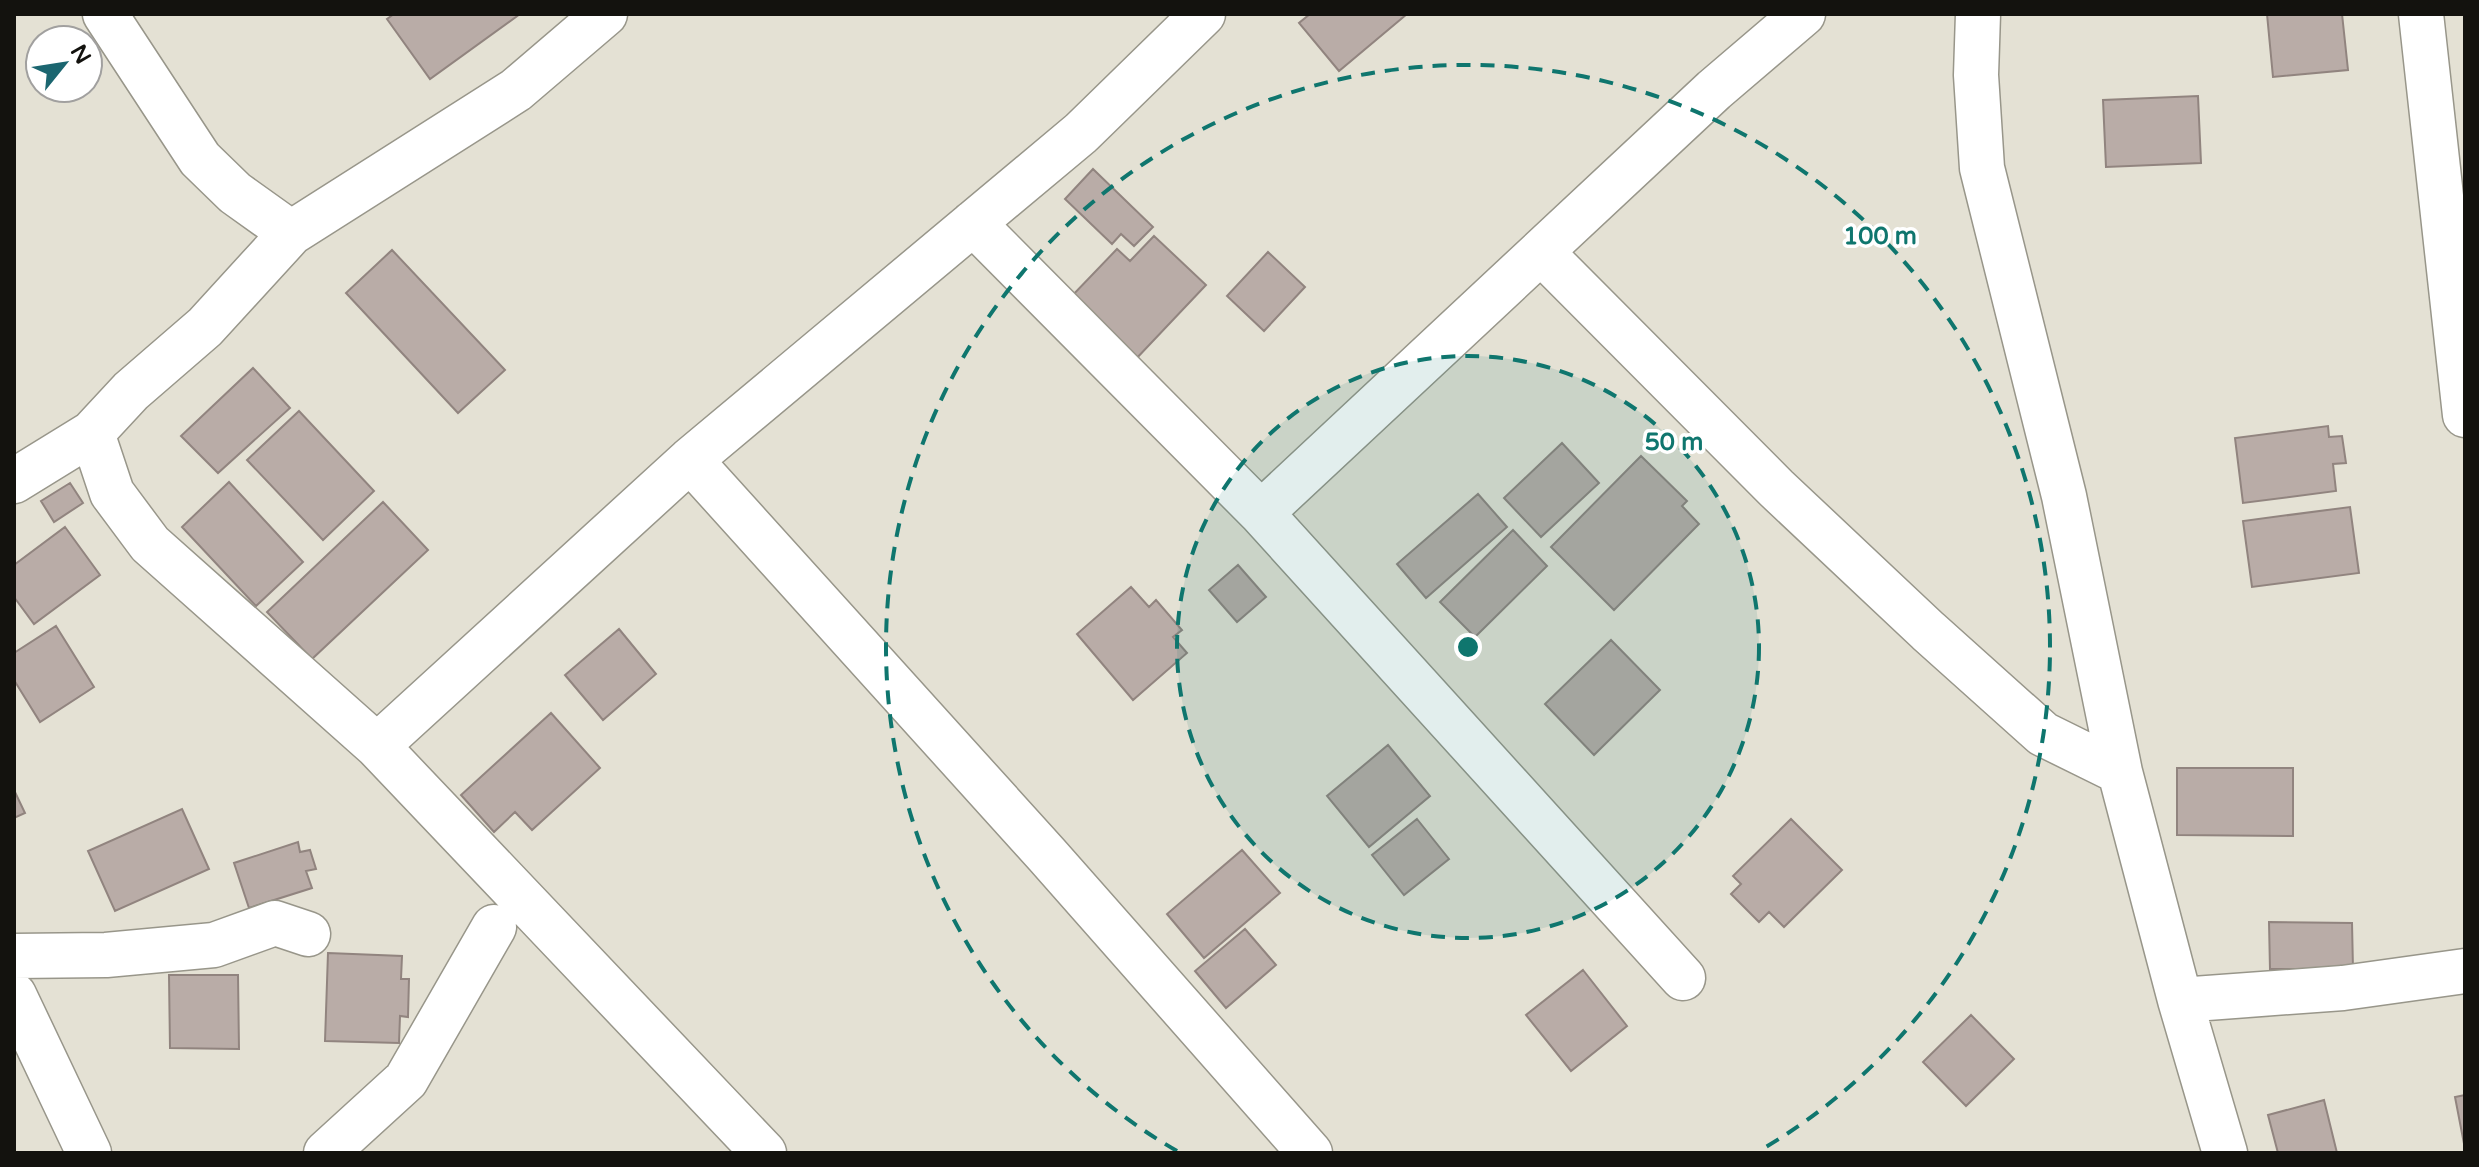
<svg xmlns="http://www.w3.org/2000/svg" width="2479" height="1167" viewBox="0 0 2479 1167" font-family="'Varela Round',sans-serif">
<rect width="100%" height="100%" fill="#e4e1d4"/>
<path fill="#b9aca7" stroke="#91847f" stroke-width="2" d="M 394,14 L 520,14 L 430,79 L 387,19 Z
M 1310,14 L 1407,14 L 1339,71 L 1299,23 Z
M 2267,14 L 2342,14 L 2348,70 L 2273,77 Z
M 2198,96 L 2201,163 L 2106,167 L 2103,100 Z
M 1093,169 L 1153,227 L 1134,246 L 1121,234 L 1112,244 L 1065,199 Z
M 1154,236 L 1206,285 L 1134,361 L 1069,299 L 1117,249 L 1130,261 Z
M 392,250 L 505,370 L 458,413 L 346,293 Z
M 1268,252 L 1305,287 L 1264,331 L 1227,296 Z
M 253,368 L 290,408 L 218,473 L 181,436 Z
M 299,411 L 374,491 L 323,540 L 247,460 Z
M 2328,426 L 2329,437 L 2342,436 L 2346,463 L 2333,464 L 2336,491 L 2243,503 L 2235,438 Z
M 1562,443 L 1599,483 L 1541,537 L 1504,498 Z
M 1641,456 L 1687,501 L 1682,506 L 1699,524 L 1614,610 L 1551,547 Z
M 229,482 L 303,562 L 256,606 L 182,527 Z
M 70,483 L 83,503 L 54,522 L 41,501 Z
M 1478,494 L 1507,527 L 1426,598 L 1397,564 Z
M 383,502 L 428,550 L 312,659 L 267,612 Z
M 2350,507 L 2359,573 L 2252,587 L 2243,521 Z
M 65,527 L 100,575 L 34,624 L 14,597 L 14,565 Z
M 1513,530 L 1547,566 L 1475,637 L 1440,602 Z
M 1238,565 L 1266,597 L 1237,622 L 1209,590 Z
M 1131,587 L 1149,607 L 1156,600 L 1182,630 L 1173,637 L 1187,653 L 1133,700 L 1077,634 Z
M 56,626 L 94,687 L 40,722 L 14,680 L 14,653 Z
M 619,629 L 656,674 L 603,720 L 565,675 Z
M 1611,640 L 1660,690 L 1594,755 L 1545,704 Z
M 551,713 L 600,768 L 532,830 L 515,812 L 494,832 L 461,795 Z
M 1388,745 L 1430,796 L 1369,847 L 1327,796 Z
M 2177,768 L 2293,768 L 2293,836 L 2177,835 Z
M 14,790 L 25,813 L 14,818 Z
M 182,809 L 209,869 L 115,911 L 88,851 Z
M 1417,819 L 1449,859 L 1404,895 L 1372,855 Z
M 1791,819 L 1842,870 L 1784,927 L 1769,912 L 1759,922 L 1731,894 L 1741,884 L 1733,876 Z
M 298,842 L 300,852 L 310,850 L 316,869 L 306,871 L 312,888 L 249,908 L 234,863 Z
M 1242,850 L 1280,893 L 1204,958 L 1167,914 Z
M 2269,922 L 2352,923 L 2353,969 L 2270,969 Z
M 1245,929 L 1276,965 L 1226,1008 L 1195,971 Z
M 328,953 L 402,956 L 401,979 L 409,979 L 408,1017 L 400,1016 L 399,1043 L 325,1041 Z
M 1583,970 L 1627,1026 L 1571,1071 L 1526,1015 Z
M 169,975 L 238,975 L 239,1049 L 170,1048 Z
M 1971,1015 L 2014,1059 L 1966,1106 L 1923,1062 Z
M 2465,1095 L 2465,1149 L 2455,1097 Z
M 2324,1100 L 2337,1153 L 2278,1153 L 2268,1115 Z"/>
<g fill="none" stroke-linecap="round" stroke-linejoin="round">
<defs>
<path id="minor" d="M 105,14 L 200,159 L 235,193 L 291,233 L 516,90 L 605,14
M 1978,14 L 1976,75 L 1982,168 L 2064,496 L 2120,772 L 2180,1000 L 2225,1153
M 2421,14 L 2465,415
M 973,223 L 1261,513 L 1683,978
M 291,233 L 205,327 L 131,391 L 92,433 L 112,493 L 150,544 L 377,746 L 764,1153
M 1542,253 L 1776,488 L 1928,631 L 2043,734 L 2120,772
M 690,460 L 1047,855 L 1310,1153
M 14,481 L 92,433
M 1261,513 L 1714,90 L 1803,14
M 377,746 L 690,460 L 1081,133 L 1203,14
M 14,956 L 106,955 L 214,945 L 275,923 L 308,934
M 14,995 L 89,1153
M 2180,1000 L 2343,988 L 2465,971
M 326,1153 L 406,1080 L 494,927"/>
</defs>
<use href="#minor" stroke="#98968a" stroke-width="47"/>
<use href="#minor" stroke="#fff" stroke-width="44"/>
</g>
<circle cx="1468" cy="647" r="291" fill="#0f766e" fill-opacity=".12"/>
<g fill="none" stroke="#0f766e" stroke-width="4" stroke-dasharray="14 10">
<circle cx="1468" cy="647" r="291"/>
<path d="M1177 1151A582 582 0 1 1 1759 1151"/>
</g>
<circle cx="1468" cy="647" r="12" fill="#0f766e" stroke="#fff" stroke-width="4"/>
<g font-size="24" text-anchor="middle" font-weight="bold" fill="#0f766e" stroke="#fff" stroke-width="7" stroke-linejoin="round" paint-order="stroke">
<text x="1880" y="244">100 m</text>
<text x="1674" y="450">50 m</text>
</g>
<rect width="2479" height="1167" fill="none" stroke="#13120e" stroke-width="32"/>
<g transform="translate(64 64) rotate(60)"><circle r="38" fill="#ffffff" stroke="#a1a09f" stroke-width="2"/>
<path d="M0-6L14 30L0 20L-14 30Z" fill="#1b6670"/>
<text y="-12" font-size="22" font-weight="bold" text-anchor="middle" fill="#13120e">N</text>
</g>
</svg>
